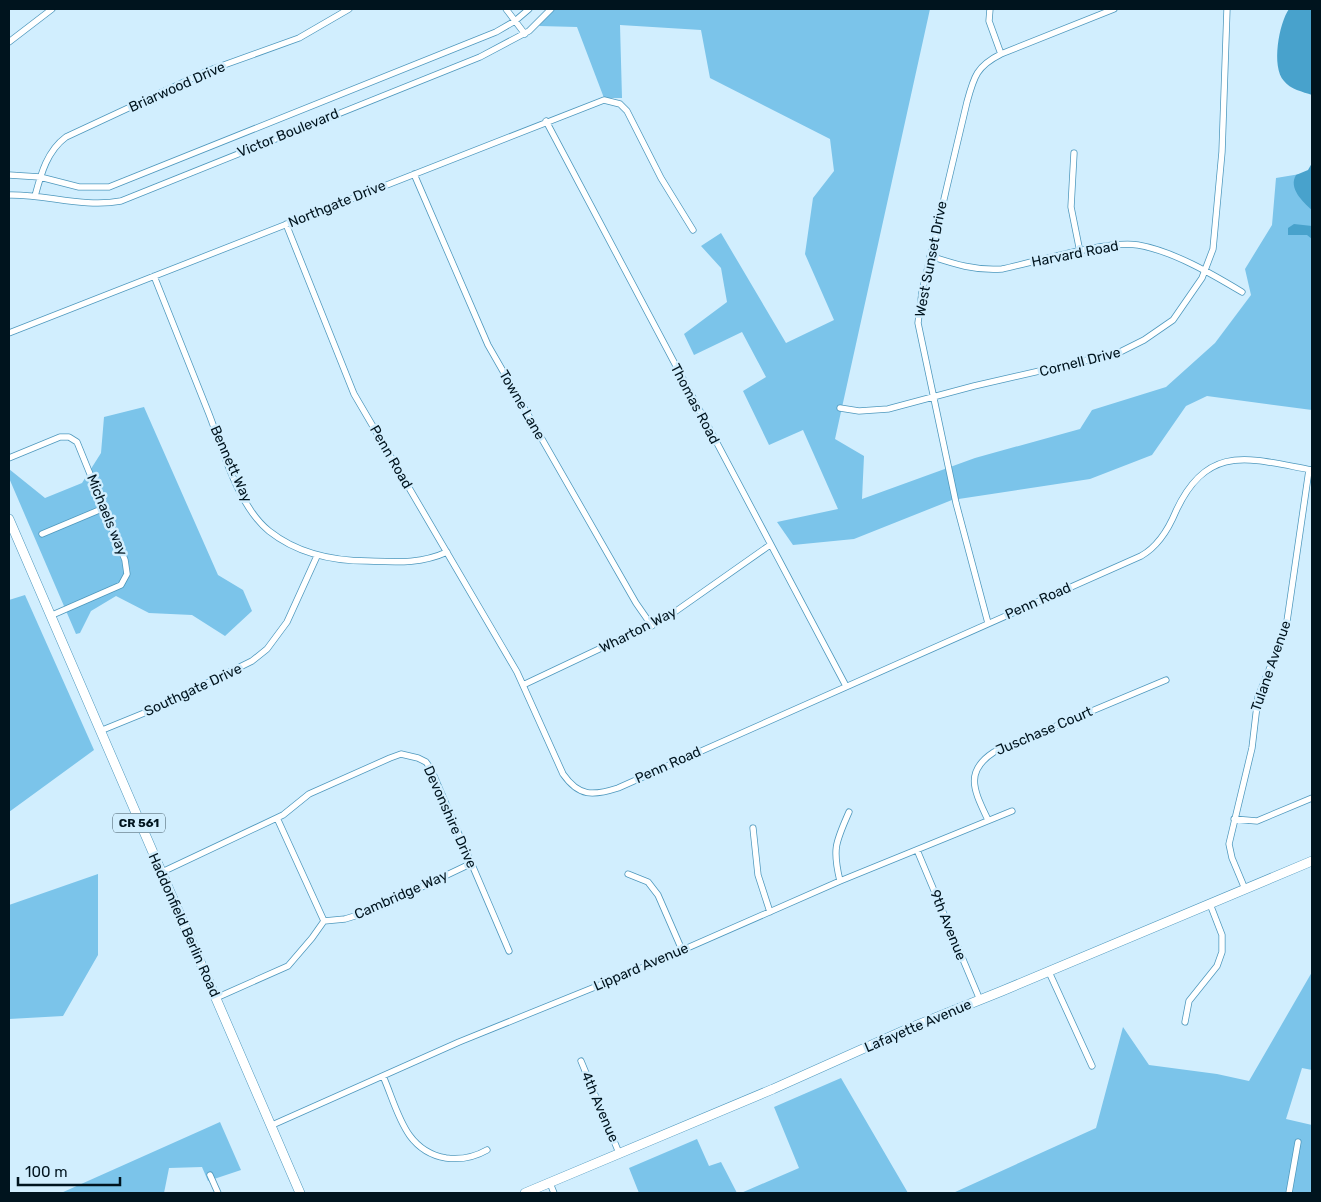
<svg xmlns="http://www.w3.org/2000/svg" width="1321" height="1202" viewBox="0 0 1321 1202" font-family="Rubik,sans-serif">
<rect width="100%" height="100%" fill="#d1eefe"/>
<path fill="#7bc4ea" d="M 553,9 L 930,9 L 835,439 L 864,456 L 862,499 L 975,458 L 1080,429 L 1092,410 L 1166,387 L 1215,343 L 1251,295 L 1245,269 L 1272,225 L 1276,178 L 1300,174 L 1312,186 L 1312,410 L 1207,396 L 1186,406 L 1152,455 L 1090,479 L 952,500 L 854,539 L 793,545 L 777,522 L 838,509 L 803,430 L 769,445 L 743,391 L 766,377 L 742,332 L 694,355 L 684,334 L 727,302 L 721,268 L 701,246 L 721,233 L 786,343 L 834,320 L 805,254 L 813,198 L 834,171 L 830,139 L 710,78 L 701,30 L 620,25 L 622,98 L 604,98 L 577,27 L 539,26 Z
M 144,407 L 218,575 L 243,590 L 252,611 L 225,636 L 192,615 L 149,613 L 116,596 L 91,611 L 80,633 L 76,634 L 9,478 L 9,469 L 45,498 L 82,483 L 101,453 L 104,417 Z
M 25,595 L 94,750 L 9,812 L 9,600 Z
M 98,874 L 98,955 L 63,1016 L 9,1019 L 9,905 Z
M 1312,972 L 1312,1070 L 1302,1068 L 1286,1119 L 1312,1125 L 1312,1193 L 953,1193 L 1096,1128 L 1123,1027 L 1149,1065 L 1217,1074 L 1249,1081 Z
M 841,1078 L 908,1193 L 741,1193 L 799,1168 L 774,1107 Z
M 220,1122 L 241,1170 L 208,1181 L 202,1167 L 169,1168 L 164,1193 L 61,1193 Z
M 697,1139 L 709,1166 L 721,1162 L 737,1193 L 639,1193 L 629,1168 Z"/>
<path fill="#48a2cc" d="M 1289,9 L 1312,9 L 1312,95 C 1303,92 1290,89 1284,81 C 1271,67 1279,23 1289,9 Z
M 1312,163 L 1312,210 C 1303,202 1288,188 1296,175 L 1308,170 Z
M 1294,224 L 1312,226 L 1312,239 L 1307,235 L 1288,235 L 1288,228 Z"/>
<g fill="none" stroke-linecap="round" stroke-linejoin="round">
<defs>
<path id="street" d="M 506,9 L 525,34
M 990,9 L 989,21 L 1001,54
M 9,42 L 52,9
M 546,121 L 846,686
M 1074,153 L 1071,207 L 1080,252
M 414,174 L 488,345 L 636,603 L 652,626
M 9,175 L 40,177 L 79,187 L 109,187 L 496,32 L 515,21 L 529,9
M 9,195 C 46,194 83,208 121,201 L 480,57 L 529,31 L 551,9
M 35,196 C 41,174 47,151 66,137 L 210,70 L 299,38 L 349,9
M 286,224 L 354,394 L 517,672 L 563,774 C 579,797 593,796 618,788 L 1141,556 C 1157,547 1169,528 1176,511 C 1208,442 1250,459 1312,470
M 930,256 C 954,264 976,271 1002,269 C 1035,262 1107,240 1138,245 C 1173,251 1212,274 1242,292
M 154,276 C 172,322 191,368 209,414 C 223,450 238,506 269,531 C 298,554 333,561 368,561 C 396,562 421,564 447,552
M 9,333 L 604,100 L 620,104 L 627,111 L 661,178 L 693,230
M 840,408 L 859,411 L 888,409 L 974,386 L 1118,353 L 1144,340 L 1173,320 L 1202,278 L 1213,249 L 1222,152 L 1227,9
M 9,458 L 60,437 L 69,437 L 77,442 L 125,560 L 127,574 L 121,585 L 50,616
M 42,534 L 104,508
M 988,623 L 956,503 L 918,323 L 922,292 L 967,102 C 974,76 977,66 1001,54 L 1114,9
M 523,685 L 669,616 L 770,545
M 100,731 L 159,707 L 252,661 L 267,649 L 287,622 L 317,556
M 277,818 L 324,921
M 1234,819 L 1257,821 L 1312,798
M 988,820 C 975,792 963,772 994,752 L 1166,680
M 753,828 L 758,875 L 770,912
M 917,850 L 980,1000
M 160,873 L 283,815 L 309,794 L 390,758 L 401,754 L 418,758 L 426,762 L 431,769 L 509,951
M 628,874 L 648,882 L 658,895 L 682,950
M 840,881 C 832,848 836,842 849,812
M 1245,889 L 1232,858 L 1229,844 L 1252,748 L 1258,697 L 1286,628 L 1309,470
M 324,921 L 345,919 L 371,911 L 470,864
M 1049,972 L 1092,1066
M 216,998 L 288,966 L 312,938 L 324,921
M 1185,1022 L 1189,1001 L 1217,966 L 1222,952 L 1222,935 L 1210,904
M 581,1061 L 619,1153
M 383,1076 C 398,1110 404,1151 446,1158 C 461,1160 473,1158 487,1150
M 270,1126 L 459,1042 L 637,970 L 840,881 L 1012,811
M 210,1175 L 218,1193
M 550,1183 L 554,1193
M 1289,1193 L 1298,1142"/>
<path id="secondary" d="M 525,1193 L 773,1089 L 905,1030 L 1002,991 L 1312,861"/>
<path id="primary" d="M 9,519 L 300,1193"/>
</defs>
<use href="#street" stroke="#4e98bd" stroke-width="7"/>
<use href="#secondary" stroke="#4e98bd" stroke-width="10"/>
<use href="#primary" stroke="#4e98bd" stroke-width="10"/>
<use href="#street" stroke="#fff" stroke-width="5.5"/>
<use href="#secondary" stroke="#fff" stroke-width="9"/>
<use href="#primary" stroke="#fff" stroke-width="9"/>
</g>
<g text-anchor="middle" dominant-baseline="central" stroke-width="5" stroke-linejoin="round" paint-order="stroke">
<rect fill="#d1eefe" stroke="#3f5561" stroke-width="1" x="113" y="813.5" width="52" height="19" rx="4"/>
<g font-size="12" font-weight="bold" fill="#00141e">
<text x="139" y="823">CR 561</text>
</g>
<g font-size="14" fill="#00141e" stroke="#d1eefe">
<text transform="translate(177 87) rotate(-24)">Briarwood Drive</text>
<text transform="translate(288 133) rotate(-22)">Victor Boulevard</text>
<text transform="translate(337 204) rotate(-22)">Northgate Drive</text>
<text transform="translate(1075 254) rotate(-11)">Harvard Road</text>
<text transform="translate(931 259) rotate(-79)">West Sunset Drive</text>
<text transform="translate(1080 362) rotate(-14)">Cornell Drive</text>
<text transform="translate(695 404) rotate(62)">Thomas Road</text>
<text transform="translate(522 405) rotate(60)">Towne Lane</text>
<text transform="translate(391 457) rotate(60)">Penn Road</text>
<text transform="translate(231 464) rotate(66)">Bennett Way</text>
<text transform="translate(107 515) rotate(68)">Michaels way</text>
<text transform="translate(1038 601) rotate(-24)">Penn Road</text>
<text transform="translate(638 630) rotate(-27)">Wharton Way</text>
<text transform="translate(1271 666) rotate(-71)">Tulane Avenue</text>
<text transform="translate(193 690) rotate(-25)">Southgate Drive</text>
<text transform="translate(1044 731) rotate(-23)">Juschase Court</text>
<text transform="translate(668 765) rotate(-24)">Penn Road</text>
<text transform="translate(450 817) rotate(66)">Devonshire Drive</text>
<text transform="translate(401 895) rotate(-24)">Cambridge Way</text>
<text transform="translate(184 925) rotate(66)">Haddonfield Berlin Road</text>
<text transform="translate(948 925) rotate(68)">9th Avenue</text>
<text transform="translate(641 967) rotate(-23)">Lippard Avenue</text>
<text transform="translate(918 1026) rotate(-23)">Lafayette Avenue</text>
<text transform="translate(600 1107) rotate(67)">4th Avenue</text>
</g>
</g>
<rect width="1321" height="1202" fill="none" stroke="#00141e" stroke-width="20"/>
<path d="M18 1177v8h102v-8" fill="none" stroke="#00141e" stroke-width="2.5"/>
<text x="25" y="1177" font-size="15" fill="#00141e" stroke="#d1eefe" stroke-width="4" paint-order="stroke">100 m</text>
</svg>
